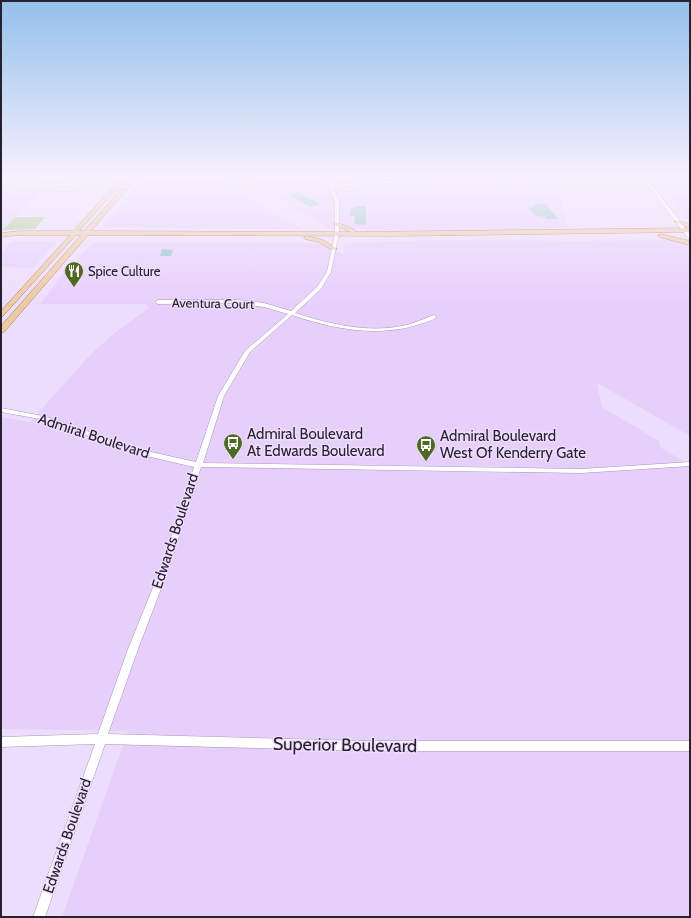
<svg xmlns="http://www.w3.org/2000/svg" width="691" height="918" viewBox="0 0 691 918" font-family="Cabin,sans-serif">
<rect width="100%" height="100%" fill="#edddfc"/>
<path fill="#e7cffc" d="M 1,176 L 122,176 L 117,180 L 107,182 L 1,181 Z
M 145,176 L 212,176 L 301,229 L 110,227 L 103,225 Z
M 239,176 L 690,176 L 690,223 L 654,179 L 556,179 L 568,230 L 423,231 L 328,228 Z
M 1,186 L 44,186 L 48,187 L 1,230 Z
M 502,240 L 563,241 L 690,240 L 690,436 L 597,383 L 602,407 L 659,441 L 660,447 L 690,465 L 690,917 L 62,917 L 128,731 L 1,729 L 1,417 L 30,422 L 91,354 L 113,334 L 149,308 L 145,304 L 40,304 L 65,271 L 93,243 L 319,243 L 344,255 L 345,244 L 384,241 Z
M 12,241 L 56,242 L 33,268 L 1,267 L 1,253 Z"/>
<path fill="#aecc8e" d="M 80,176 L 87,176 L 80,180 L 87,181 L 85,178 L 89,176 L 109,176 L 106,178 L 122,176 L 117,180 L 110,182 L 105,178 L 92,180 L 103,179 L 108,182 L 71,181 L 74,179 L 80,180 L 78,179 Z
M 15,217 L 45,217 L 35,229 L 2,230 Z"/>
<path fill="#92c7c3" d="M 298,192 L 320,204 L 310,207 L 289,195 Z
M 534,204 L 546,204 L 558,219 L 546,219 L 545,217 L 536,216 L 529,208 L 533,208 L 532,206 L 536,206 Z
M 356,206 L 366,206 L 366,225 L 354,224 L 355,216 L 350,216 L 350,210 Z
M 162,249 L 173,250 L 171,256 L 160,256 Z"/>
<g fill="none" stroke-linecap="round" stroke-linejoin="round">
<defs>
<path id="minor" d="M 320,176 L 324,176 L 332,185 L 389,181 L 690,182 L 690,184 L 651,184 L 690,234 L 690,238 L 688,238 L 647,184 L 389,183 L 333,187 L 339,202 L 339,233 L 331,272 L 321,289 L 295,313 C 329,324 367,333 402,326 C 413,324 423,319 434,315 L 437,317 C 432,321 426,322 420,324 C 378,338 333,329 292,315 L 250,352 L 224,396 L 203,463 L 581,469 L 690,462 L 690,466 L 581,473 L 201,467 L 169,568 L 138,649 L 108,734 L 362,741 L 690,741 L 690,751 L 362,751 L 105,744 L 45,917 L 33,917 L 95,744 L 1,747 L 1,737 L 98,734 L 128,649 L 161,568 L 194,467 L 125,451 L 59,424 L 40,419 L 1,412 L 1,408 L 43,416 L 63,422 L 129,447 L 196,462 L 218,396 L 245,351 L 288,314 L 264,307 L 239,303 L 158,304 L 155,302 L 158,300 L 239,300 L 264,303 L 291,311 L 317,287 L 327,272 L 335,233 L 335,202 L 329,186 Z
M 1,183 L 128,185 L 130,186 L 128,187 L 1,185 Z"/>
<path id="major" d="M 123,176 L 128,176 L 79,231 L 84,231 L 133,176 L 138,176 L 91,231 L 351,232 L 334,225 L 334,223 L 336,222 L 355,230 L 355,232 L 690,228 L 690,232 L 395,236 L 88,235 L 4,332 L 1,332 L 1,326 L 81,235 L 76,235 L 3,316 L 1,317 L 1,311 L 70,235 L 20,235 L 1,237 L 1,233 L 20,231 L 73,231 Z
M 675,220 L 690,224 L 690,228 L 675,222 Z
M 661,234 L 690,241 L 690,245 L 659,237 L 658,236 Z
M 307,236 L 323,240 L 337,249 L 332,250 L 319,242 L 305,239 L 304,238 Z"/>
</defs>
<use href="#minor" stroke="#a995b9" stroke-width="1"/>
<use href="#major" stroke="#a07851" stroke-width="1"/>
<use href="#minor" fill="#fff" fill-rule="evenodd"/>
<use href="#major" fill="#edcaa2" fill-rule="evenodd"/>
</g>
<linearGradient id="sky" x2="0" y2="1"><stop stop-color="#93c0eb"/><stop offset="0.58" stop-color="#f7f0fe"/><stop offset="1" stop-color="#f7f0fe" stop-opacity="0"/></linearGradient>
<rect width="691" height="305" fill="url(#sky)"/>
<defs>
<symbol id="restaurant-pin" viewBox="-11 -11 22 30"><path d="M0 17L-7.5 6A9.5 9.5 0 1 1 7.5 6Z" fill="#4c6b21" stroke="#edddfc"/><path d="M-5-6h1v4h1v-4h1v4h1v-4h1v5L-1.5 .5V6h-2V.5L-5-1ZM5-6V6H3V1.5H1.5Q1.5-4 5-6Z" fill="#fff"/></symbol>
<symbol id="bus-pin" viewBox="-11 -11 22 30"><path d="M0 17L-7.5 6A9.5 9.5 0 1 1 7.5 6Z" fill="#4c6b21" stroke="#edddfc"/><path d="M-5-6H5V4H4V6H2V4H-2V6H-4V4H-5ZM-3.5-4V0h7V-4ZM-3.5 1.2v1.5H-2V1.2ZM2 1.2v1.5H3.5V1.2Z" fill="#fff"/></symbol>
</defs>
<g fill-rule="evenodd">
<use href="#restaurant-pin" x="63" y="260" width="22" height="30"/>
<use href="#bus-pin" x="222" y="432" width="22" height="30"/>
<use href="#bus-pin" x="415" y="434" width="22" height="30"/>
</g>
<g text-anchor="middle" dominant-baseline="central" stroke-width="3" stroke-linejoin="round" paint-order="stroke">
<g font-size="13" fill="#27202e" stroke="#edddfc" text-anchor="start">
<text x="88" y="271">Spice Culture</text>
</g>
<g font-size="13" fill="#27202e" stroke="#edddfc">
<text transform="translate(213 303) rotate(1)">Aventura Court</text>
</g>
<g font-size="15" fill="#27202e" stroke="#edddfc" text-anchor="start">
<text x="247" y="434">Admiral Boulevard<tspan x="247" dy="17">At Edwards Boulevard</tspan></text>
<text x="440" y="436">Admiral Boulevard<tspan x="440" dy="17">West Of Kenderry Gate</tspan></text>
</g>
<g font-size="15" fill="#27202e" stroke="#edddfc">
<text transform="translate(94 436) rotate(18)">Admiral Boulevard</text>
<text transform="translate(175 531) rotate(-72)">Edwards Boulevard</text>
<text transform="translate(67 836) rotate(-71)">Edwards Boulevard</text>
</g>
<g font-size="18" fill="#27202e" stroke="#edddfc">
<text transform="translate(345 745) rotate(1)">Superior Boulevard</text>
</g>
</g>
<rect width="691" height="918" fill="none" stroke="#27202e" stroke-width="4"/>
</svg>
